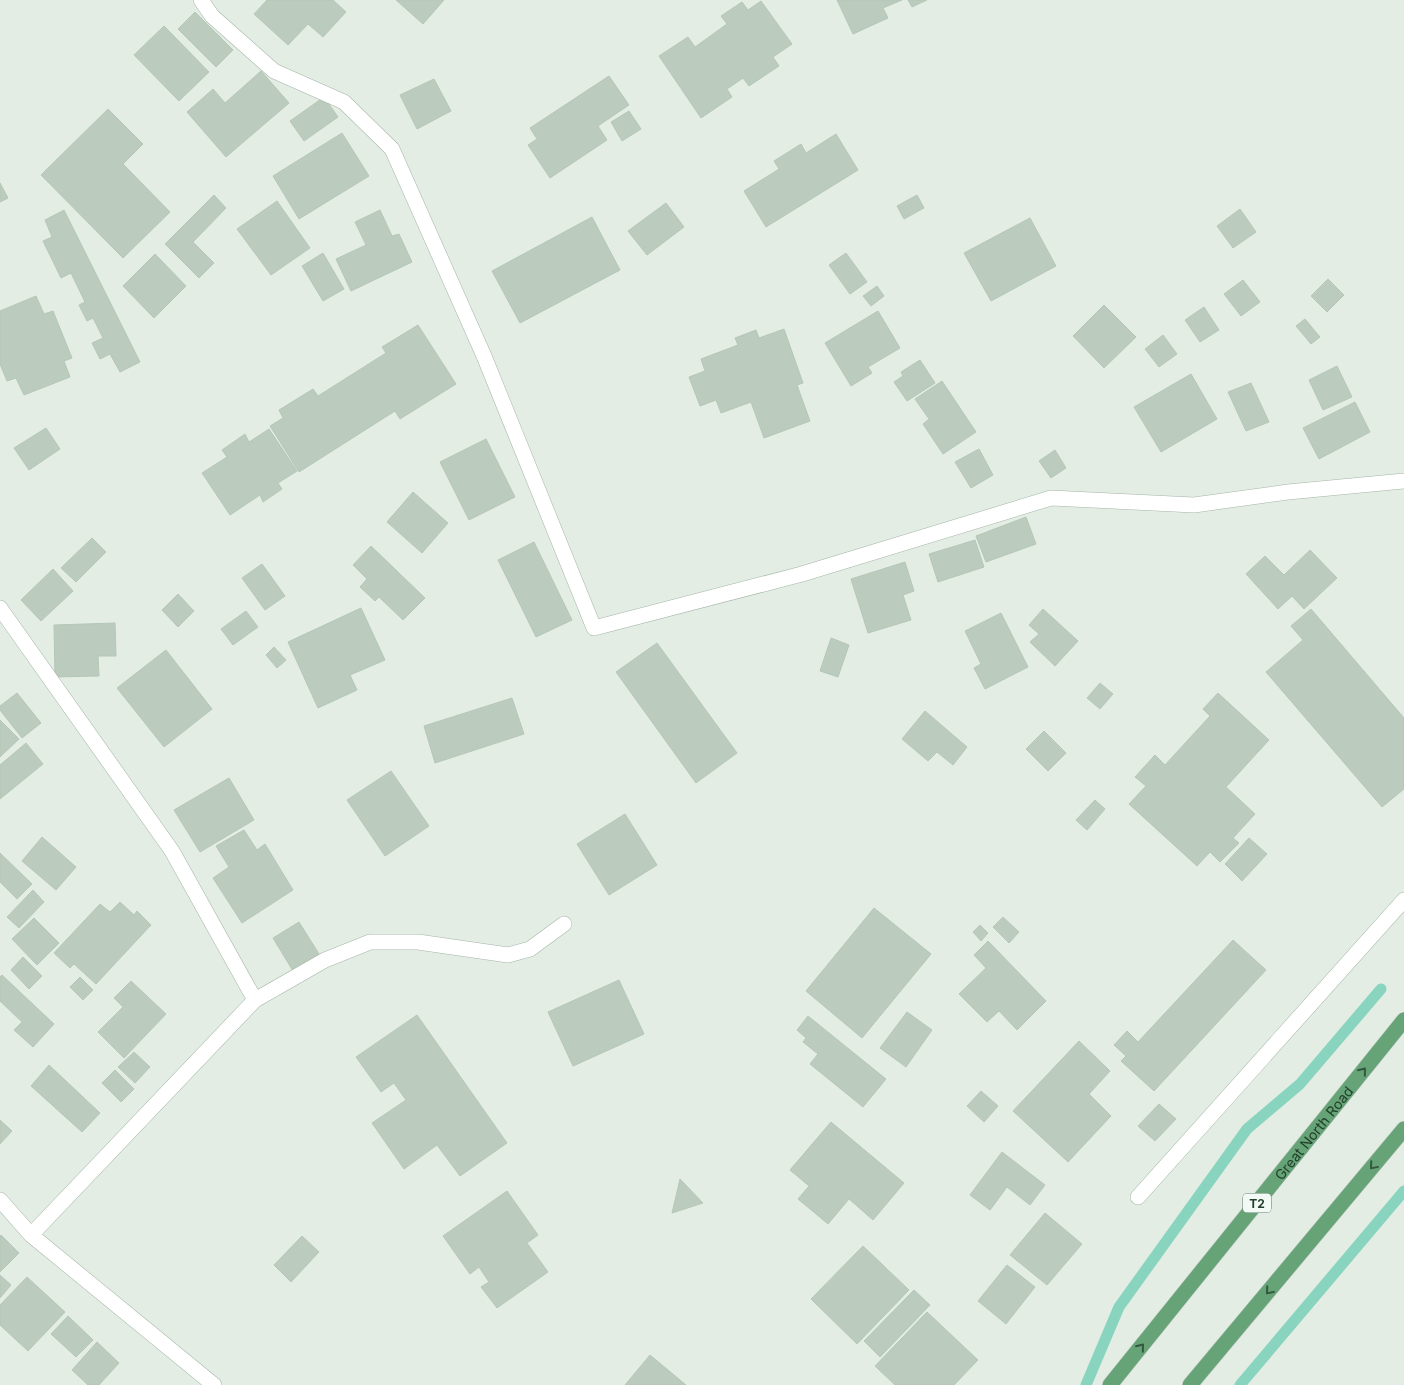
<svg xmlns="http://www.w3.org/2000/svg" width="1404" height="1385" viewBox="0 0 1404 1385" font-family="Inter,sans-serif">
<rect width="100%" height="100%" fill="#e3ede4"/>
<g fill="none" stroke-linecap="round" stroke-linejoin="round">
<path stroke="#89d4be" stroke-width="11" d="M 1086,1385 L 1119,1307 L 1247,1129 L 1300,1084 L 1381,989
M 1240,1385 L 1404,1191"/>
</g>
<path fill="#bbcbbd" stroke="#b5c7b7" d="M 267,0 L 333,0 L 346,12 L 323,37 L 308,24 L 288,45 L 254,14 Z
M 396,0 L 444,0 L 423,24 Z
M 837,0 L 902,0 L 883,8 L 888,18 L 853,34 Z
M 908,0 L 927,0 L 912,7 Z
M 761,1 L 792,44 L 773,57 L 779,66 L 749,86 L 743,78 L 727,89 L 732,97 L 701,118 L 659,56 L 688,37 L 695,47 L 727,24 L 721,16 L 742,2 L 748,10 Z
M 195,12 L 233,50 L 216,67 L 178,29 Z
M 164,26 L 209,72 L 179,101 L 134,55 Z
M 261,71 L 289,103 L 226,157 L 187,112 L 213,89 L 225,103 Z
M 609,76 L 629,105 L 598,126 L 607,140 L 550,178 L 528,145 L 537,139 L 530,128 Z
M 434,79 L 451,111 L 417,129 L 400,95 Z
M 324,97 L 338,117 L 304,141 L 290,121 Z
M 108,109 L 143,144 L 123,164 L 170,212 L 123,258 L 41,175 Z
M 629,111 L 641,129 L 622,141 L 611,122 Z
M 342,133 L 369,176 L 299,219 L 273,176 Z
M 836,134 L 858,170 L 766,227 L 744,191 L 779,169 L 774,161 L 801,144 L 806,153 Z
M 0,183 L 8,198 L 0,202 Z
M 214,195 L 226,208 L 193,242 L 214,263 L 199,278 L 165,244 Z
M 917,195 L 924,208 L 904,219 L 897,206 Z
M 277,201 L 310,248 L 271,275 L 237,229 Z
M 666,203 L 684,227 L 647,255 L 628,231 Z
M 1240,209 L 1256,232 L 1233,248 L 1217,226 Z
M 64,210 L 140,362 L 120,372 L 110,354 L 100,359 L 92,343 L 103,338 L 93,318 L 87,321 L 79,305 L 85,302 L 71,273 L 61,278 L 43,241 L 52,237 L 45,220 Z
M 380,210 L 392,236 L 399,234 L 412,262 L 351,291 L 336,259 L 366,245 L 355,222 Z
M 592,217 L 620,270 L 520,323 L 492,271 Z
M 1030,218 L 1056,266 L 991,301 L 964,253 Z
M 323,253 L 344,289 L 323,301 L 302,266 Z
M 846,253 L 867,282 L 850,294 L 829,265 Z
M 155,254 L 186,286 L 154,318 L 123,286 Z
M 1328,279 L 1344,295 L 1327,312 L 1311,296 Z
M 1243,280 L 1260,302 L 1241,316 L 1224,294 Z
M 877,286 L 884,296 L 871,306 L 863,296 Z
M 36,296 L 44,314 L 53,311 L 72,358 L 64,361 L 70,377 L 24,395 L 16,378 L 7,381 L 0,364 L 0,311 Z
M 1104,305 L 1136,337 L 1104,368 L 1073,336 Z
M 1204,307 L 1219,330 L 1200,342 L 1185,320 Z
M 878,311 L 900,348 L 868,367 L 872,373 L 851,386 L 825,343 Z
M 1305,319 L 1320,337 L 1311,344 L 1296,326 Z
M 418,325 L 456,384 L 400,419 L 395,411 L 299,472 L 270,426 L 283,418 L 279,410 L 313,389 L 318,396 L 386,353 L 382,347 Z
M 784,329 L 803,383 L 797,385 L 810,421 L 764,438 L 751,402 L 721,413 L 716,400 L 700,406 L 689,377 L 705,371 L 701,359 L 738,345 L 735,338 L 756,330 L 759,338 Z
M 1163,335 L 1177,354 L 1159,367 L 1145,349 Z
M 920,360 L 935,383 L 907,401 L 894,382 L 903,376 L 901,372 Z
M 1337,366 L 1352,397 L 1323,410 L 1309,380 Z
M 1191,374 L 1217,419 L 1161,452 L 1134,407 Z
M 942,381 L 976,432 L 943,454 L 923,424 L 929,419 L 915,399 Z
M 1251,383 L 1269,422 L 1246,431 L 1228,392 Z
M 1355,402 L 1370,432 L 1319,459 L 1303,428 Z
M 46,428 L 60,449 L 29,470 L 14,448 Z
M 269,429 L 297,471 L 278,483 L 282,489 L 263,502 L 260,495 L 230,515 L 202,473 L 227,457 L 222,450 L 245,434 L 249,442 Z
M 486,439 L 515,497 L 469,520 L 440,462 Z
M 979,449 L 993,475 L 971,488 L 955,462 Z
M 1055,450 L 1066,468 L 1051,478 L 1039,461 Z
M 413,492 L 448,523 L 422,553 L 387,522 Z
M 1026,517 L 1036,544 L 986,562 L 976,536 Z
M 92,538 L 106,552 L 76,582 L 61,568 Z
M 975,540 L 984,567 L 938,582 L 929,554 Z
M 534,542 L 572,620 L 536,637 L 498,560 Z
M 371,546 L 425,598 L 403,620 L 379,597 L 375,601 L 360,587 L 367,579 L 353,565 Z
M 1310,550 L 1337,578 L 1304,609 L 1292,596 L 1278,609 L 1246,574 L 1265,556 L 1284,575 Z
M 905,562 L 914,591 L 903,595 L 911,620 L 868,633 L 851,579 Z
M 262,564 L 285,596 L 265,610 L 242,578 Z
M 53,569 L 73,591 L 41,621 L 21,600 Z
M 178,594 L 194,611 L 178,627 L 162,610 Z
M 361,608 L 385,660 L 350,675 L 357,690 L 318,708 L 288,642 Z
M 1043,609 L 1078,641 L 1055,666 L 1030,642 L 1039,634 L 1029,625 Z
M 1311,609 L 1404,718 L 1404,789 L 1382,807 L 1266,672 L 1303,640 L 1291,626 Z
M 246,611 L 258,627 L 233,645 L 221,629 Z
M 1001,613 L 1028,667 L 985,689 L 974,668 L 981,664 L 965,631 Z
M 115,623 L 116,656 L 98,656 L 99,676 L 55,677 L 54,625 Z
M 831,638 L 849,645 L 838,677 L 820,671 Z
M 657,643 L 737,753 L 696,783 L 616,672 Z
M 274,647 L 286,660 L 277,668 L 266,655 Z
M 166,650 L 212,709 L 164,747 L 117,688 Z
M 1100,683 L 1113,694 L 1100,709 L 1087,698 Z
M 17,693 L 41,723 L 22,738 L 0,710 L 0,706 Z
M 1218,693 L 1269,740 L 1226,787 L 1255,814 L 1233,838 L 1239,843 L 1220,862 L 1210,852 L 1197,866 L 1129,804 L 1146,786 L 1135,777 L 1155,755 L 1165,765 L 1210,716 L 1203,709 Z
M 512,698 L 524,734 L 435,763 L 424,726 Z
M 925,711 L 967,747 L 953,765 L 937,752 L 928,761 L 902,739 Z
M 0,720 L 19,739 L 0,757 Z
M 1044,731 L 1066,753 L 1048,771 L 1026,749 Z
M 26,743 L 43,764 L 0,799 L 0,765 Z
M 391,771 L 429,826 L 385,856 L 347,800 Z
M 229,778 L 254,820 L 200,852 L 174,810 Z
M 1095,800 L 1105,809 L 1087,830 L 1076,820 Z
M 625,814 L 657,865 L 609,895 L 577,844 Z
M 244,830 L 257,850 L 265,844 L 293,890 L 242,923 L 213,878 L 229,867 L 216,846 Z
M 42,837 L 76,867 L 56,890 L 22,861 Z
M 1249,838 L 1267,854 L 1242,881 L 1225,864 Z
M 0,853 L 32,884 L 17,899 L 0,882 Z
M 33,890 L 44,902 L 19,928 L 7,917 Z
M 120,902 L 134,915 L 137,911 L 151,925 L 96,984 L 74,964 L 70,968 L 54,953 L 100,904 L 110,912 Z
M 874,908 L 931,954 L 862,1038 L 806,991 Z
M 1003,917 L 1019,932 L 1009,943 L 993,927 Z
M 34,918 L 59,943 L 37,965 L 12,939 Z
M 299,922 L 319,954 L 293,971 L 273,938 Z
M 980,925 L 988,933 L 981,941 L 973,932 Z
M 1233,940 L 1266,970 L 1154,1091 L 1121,1061 L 1126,1056 L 1114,1045 L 1127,1031 L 1138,1042 Z
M 988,941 L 1046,1001 L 1017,1030 L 999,1011 L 987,1022 L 959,994 L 986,968 L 974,955 Z
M 23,957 L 42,976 L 29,989 L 11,970 Z
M 2,975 L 54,1024 L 33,1047 L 14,1030 L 22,1022 L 0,1001 L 0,977 Z
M 80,977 L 93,990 L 83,1000 L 70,987 Z
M 619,980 L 644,1034 L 573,1066 L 548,1012 Z
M 131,981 L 166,1014 L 124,1058 L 98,1032 L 123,1007 L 114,998 Z
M 907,1012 L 932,1030 L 906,1067 L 880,1048 Z
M 417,1015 L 507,1143 L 460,1176 L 437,1145 L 404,1169 L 372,1123 L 406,1100 L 394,1083 L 381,1092 L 356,1057 Z
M 808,1016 L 886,1079 L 863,1107 L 810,1064 L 818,1054 L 803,1042 L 806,1038 L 797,1030 Z
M 1079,1041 L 1110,1071 L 1089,1094 L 1111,1116 L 1068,1162 L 1013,1111 Z
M 134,1052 L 150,1067 L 135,1083 L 118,1067 Z
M 49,1065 L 100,1113 L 82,1132 L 31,1086 Z
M 115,1070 L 134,1089 L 121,1102 L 102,1083 Z
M 981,1091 L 998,1106 L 984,1122 L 967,1106 Z
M 1159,1104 L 1176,1119 L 1155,1141 L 1138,1126 Z
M 0,1120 L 12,1131 L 0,1144 Z
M 831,1122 L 904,1183 L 873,1220 L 849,1199 L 828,1224 L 798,1199 L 809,1186 L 790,1170 Z
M 1002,1152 L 1045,1185 L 1030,1205 L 1007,1187 L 990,1210 L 970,1195 Z
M 680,1179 L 703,1203 L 672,1213 Z
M 507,1191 L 538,1235 L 527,1243 L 548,1272 L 497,1308 L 481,1287 L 489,1282 L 479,1267 L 470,1274 L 443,1236 Z
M 1045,1213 L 1082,1244 L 1047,1285 L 1010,1255 Z
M 1,1235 L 19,1253 L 0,1272 L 0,1236 Z
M 302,1236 L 319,1252 L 291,1282 L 274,1265 Z
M 863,1246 L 909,1290 L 857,1344 L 811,1299 Z
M 1007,1265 L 1035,1287 L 1006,1324 L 978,1301 Z
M 0,1275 L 11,1285 L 0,1298 Z
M 27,1277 L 65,1312 L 28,1351 L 0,1325 L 0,1305 Z
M 914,1290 L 930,1305 L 880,1357 L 864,1341 Z
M 927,1312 L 978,1360 L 954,1385 L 895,1385 L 875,1366 Z
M 68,1316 L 93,1340 L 76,1357 L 51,1334 Z
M 97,1342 L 119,1363 L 99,1385 L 88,1385 L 72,1370 Z
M 650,1355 L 686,1385 L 625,1385 Z"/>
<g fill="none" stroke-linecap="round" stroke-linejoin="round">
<defs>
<path id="street" d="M 201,0 L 212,16 L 274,71 L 344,102 L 392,149 L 484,356 L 594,628 L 802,574 L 1051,498 L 1194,505 L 1288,492 L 1404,481
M 0,608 L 172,851 L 255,1000
M 1138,1197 L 1404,900
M 0,1200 L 31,1235 L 214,1385
M 31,1235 L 255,1000 L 325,960 L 370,942 L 418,942 L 508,955 L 530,949 L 564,924"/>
<g id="primary">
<path id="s1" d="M 1110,1385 L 1404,1020"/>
<path d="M 1190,1385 L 1404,1129"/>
</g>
</defs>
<use href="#street" stroke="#a5b5a8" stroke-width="16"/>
<use href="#primary" stroke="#c1c9c3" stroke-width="16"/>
<use href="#street" stroke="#fff" stroke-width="15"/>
<use href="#primary" stroke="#66a478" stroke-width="15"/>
</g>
<defs><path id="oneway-chevron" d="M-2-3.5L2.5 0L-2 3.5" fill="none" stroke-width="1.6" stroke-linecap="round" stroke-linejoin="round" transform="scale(1.25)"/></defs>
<g stroke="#33583e">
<use href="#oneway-chevron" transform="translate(1363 1071) rotate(-51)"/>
<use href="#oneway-chevron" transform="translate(1373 1166) rotate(130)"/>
<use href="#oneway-chevron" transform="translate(1269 1291) rotate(130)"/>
<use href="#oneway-chevron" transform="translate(1141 1347) rotate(-51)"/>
</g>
<g text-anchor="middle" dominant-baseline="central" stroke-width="4" stroke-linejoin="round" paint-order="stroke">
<rect fill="#f3f9f4" stroke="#617767" stroke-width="1" x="1243" y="1193.5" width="28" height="19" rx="4"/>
<g font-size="12" font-weight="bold" fill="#223f2a">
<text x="1257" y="1203">T2</text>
</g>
<g font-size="14" fill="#223f2a" stroke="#f3f9f4">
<text stroke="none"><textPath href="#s1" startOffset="324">Great North Road</textPath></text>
</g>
</g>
</svg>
